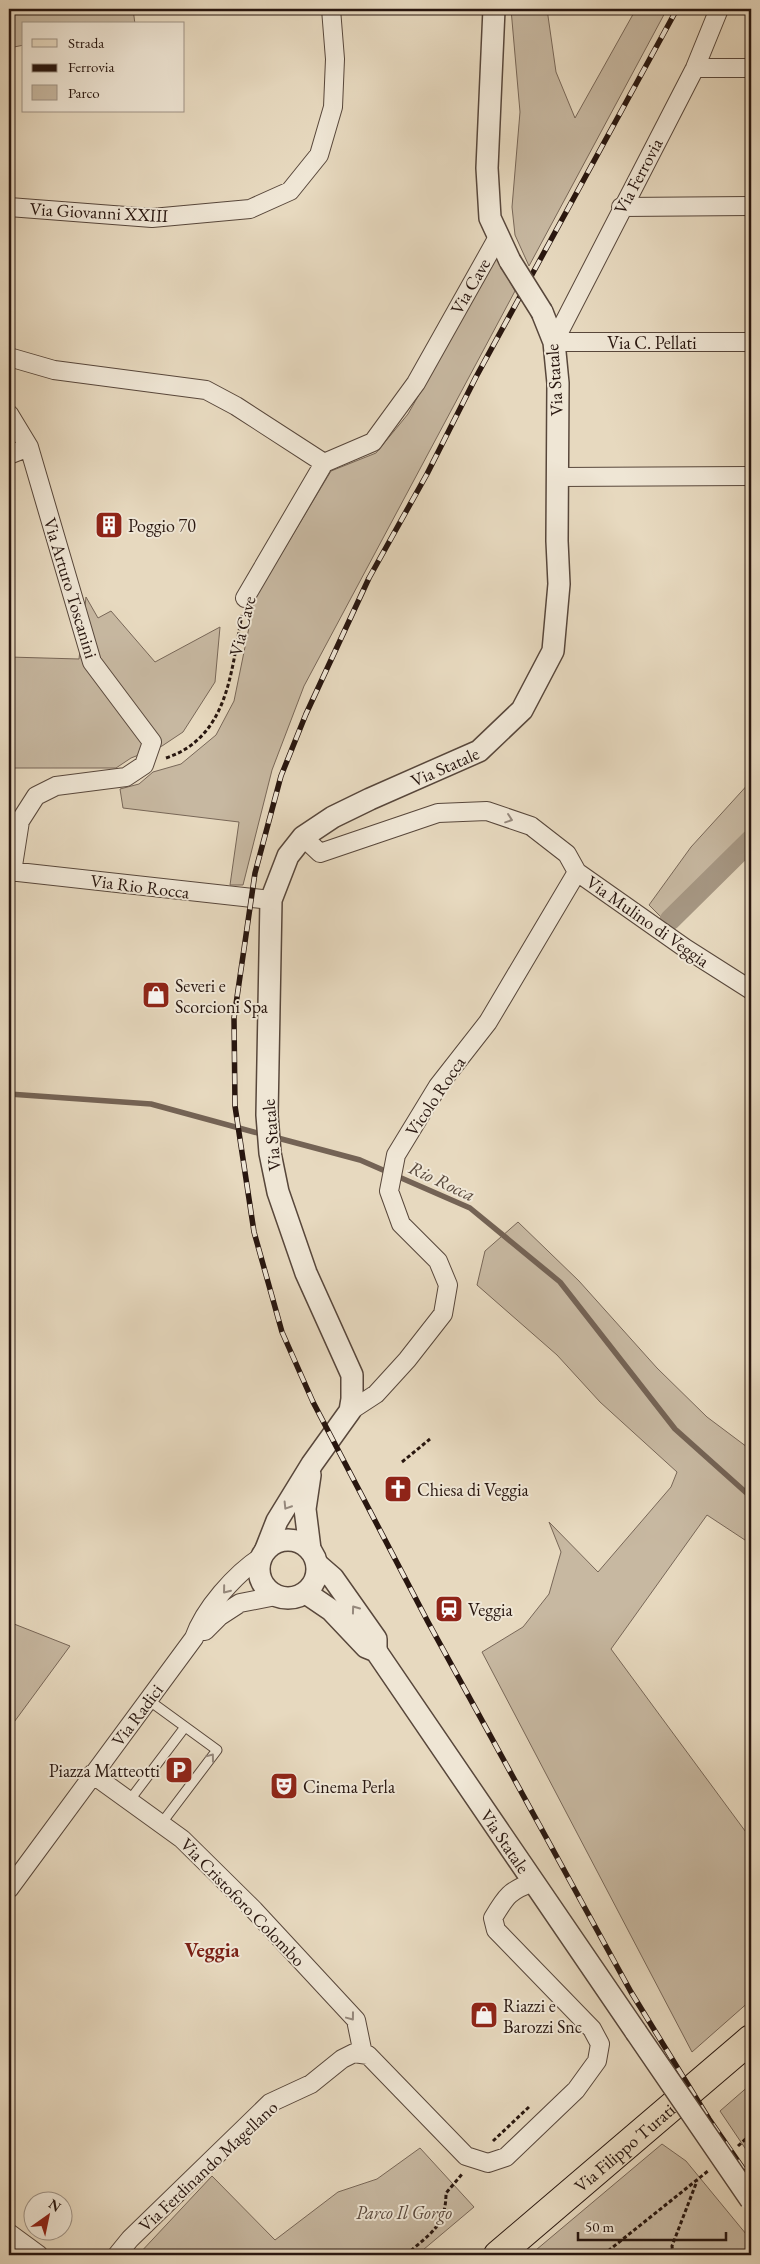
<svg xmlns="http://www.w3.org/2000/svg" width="760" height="2264" viewBox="0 0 760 2264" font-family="'EB Garamond',serif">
<rect width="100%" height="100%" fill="#e7d9bf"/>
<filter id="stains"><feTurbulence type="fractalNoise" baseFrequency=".004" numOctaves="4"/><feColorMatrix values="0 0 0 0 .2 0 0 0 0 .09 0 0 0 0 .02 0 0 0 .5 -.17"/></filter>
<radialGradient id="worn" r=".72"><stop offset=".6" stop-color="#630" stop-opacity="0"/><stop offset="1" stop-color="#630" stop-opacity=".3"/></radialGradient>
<path fill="#c7b8a1" stroke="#786758" d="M 9,9 L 133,9 L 135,24 L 24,24 L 24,45 L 9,48 Z
M 511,9 L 547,9 L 556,72 L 575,118 L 636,9 L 667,9 L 529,266 L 515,235 L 512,207 L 520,112 Z
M 497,257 L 515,291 L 304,686 L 272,770 L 243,885 L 230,885 L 239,822 L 123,808 L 120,789 L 139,784 L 153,772 L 181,764 L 216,735 L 234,701 L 255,598 L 331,471 L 376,453 L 408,414 Z
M 86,597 L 98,618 L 111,611 L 155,662 L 220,627 L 215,682 L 183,732 L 162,746 L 131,758 L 116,768 L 9,768 L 9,657 L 79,659 Z
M 751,781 L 751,835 L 661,917 L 649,905 L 691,847 Z
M 518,1222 L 579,1281 L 657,1368 L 707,1417 L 751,1450 L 751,1544 L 707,1515 L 611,1649 L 751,1839 L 751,2000 L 692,2052 L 482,1652 L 523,1627 L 549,1594 L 561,1552 L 549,1522 L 598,1572 L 671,1487 L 677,1472 L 600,1402 L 557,1355 L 477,1285 L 485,1251 Z
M 9,1622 L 70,1646 L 9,1729 Z
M 751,2084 L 751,2157 L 720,2111 Z
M 662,2144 L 686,2161 L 751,2240 L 751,2255 L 530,2255 Z
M 420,2148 L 474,2207 L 417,2255 L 138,2255 L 212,2176 L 275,2240 L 338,2192 L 377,2179 Z"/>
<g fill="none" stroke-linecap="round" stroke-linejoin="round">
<path stroke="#746355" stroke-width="5.5" d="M 9,1094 L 151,1104 L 265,1135
M 274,1137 L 360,1160 L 470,1208 L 560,1282 L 675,1429 L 751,1497"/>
<path stroke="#a69783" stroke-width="21" d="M 670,920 L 751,840"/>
<defs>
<path id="service" d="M 147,1699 L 217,1750 L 161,1824
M 129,1801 L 185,1727"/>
<path id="minor" d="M 719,9 L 695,68 L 554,342 L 751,342
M 695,68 L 751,68
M 9,207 L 152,218 L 250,209 L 290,191 L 319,155 L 333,107 L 335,59 L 331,9
M 621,207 L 751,206
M 9,357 L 54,370 L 206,390 L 236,406 L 324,463 L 373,442 L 416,383 L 498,237
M 9,414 L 29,447 L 92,662 L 152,742 L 144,765 L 126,777 L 56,786 L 36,796 L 20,821 L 12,872
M 9,455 L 29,447
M 558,477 L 751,476
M 245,598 L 324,463
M 303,837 L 320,853 L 438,813 L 487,811 L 531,826 L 567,854 L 577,872 L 685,948 L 751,990
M 9,871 L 271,900
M 350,1411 L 376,1394 L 407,1360 L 443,1314 L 448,1285 L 438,1261 L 401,1224 L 389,1191 L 396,1155 L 438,1086 L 488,1022 L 577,872
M 205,1631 L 220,1616 L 240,1603 L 276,1596
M 92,1774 L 182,1839 L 254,1910 L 356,2020 L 363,2054
M 9,1889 L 194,1638 C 204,1609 235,1574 261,1557
M 9,2233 L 39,2255
M 117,2255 L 130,2239 L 270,2103 L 311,2084 L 342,2059 L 354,2053 L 368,2055 L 466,2156 L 488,2163 L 506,2157 L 576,2090 L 597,2061 L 600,2044 L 592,2029 L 496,1930 L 493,1918 C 506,1896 510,1890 534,1882"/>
<g id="tertiary">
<path d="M 494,9 L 487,168 L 490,218 L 510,261"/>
<path d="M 310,1475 L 305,1509 L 310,1549"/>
<circle cx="288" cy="1569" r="29"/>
<path id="s1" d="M 266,1549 L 277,1521 L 312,1464 L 350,1411 L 352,1399 L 352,1375 L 306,1273 L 278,1192 L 270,1153 L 267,1115 L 271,900 L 288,856 L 303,837 L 333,817 L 370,799 L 479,751 L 522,710 L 553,651 L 559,584 L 557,541 L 558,383 L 554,342 L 542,312"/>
<path d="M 318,1565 L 333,1578 L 376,1639 L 376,1651"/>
<path id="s2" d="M 306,1593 L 331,1610 L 366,1647 L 376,1651 L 636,2032"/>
</g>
<g id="primary">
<path id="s3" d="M 498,2255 L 751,2039"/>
</g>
</defs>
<use href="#service" stroke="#58473b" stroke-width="11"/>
<use href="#minor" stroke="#58473b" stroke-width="20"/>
<use href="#tertiary" stroke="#58473b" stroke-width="24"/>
<use href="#primary" stroke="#28160f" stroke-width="30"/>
<path stroke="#28160f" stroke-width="3" stroke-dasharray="4 2.5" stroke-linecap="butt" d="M 166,758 C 229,737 231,670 242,615
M 402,1462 L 430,1439
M 493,2141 L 530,2106
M 738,2146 L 751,2134
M 406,2255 C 429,2234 446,2227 446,2193 L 463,2173
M 603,2255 L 708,2171
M 673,2255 L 672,2246 L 697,2181"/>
<use href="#service" stroke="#efe6d5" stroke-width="9"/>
<use href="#minor" stroke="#efe6d5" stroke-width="18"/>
<use href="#tertiary" stroke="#efe6d5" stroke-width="21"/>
<use href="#primary" stroke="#e7d9bf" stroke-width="28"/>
<defs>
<path id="rail" d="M 677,9 L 476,377 L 427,474 L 369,578 L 306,714 L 281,776 L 255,873 L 234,1018 L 235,1106 L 254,1232 L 282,1332 L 313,1402 L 428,1622 L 631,1992 L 709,2119 L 751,2180"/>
</defs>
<use href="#rail" stroke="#28160f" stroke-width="5.5"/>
<use href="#rail" stroke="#efe6d5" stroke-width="4" stroke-dasharray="11" stroke-linecap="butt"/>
<defs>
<path id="tertiary-bridge" d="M 510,261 L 542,312
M 636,2032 L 751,2200"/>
</defs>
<use href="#tertiary-bridge" stroke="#58473b" stroke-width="24" stroke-linecap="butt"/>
<use href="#tertiary-bridge" stroke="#efe6d5" stroke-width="21"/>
</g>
<defs><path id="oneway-chevron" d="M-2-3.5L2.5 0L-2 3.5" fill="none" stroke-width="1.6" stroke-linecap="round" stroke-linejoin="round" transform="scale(1.25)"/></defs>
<g stroke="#95887c">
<use href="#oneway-chevron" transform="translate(509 819) rotate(19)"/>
<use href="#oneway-chevron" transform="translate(287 1506) rotate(122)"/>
<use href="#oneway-chevron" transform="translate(226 1590) rotate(129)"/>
<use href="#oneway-chevron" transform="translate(355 1609) rotate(-126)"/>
<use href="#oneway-chevron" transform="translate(211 1757) rotate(-53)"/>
<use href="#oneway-chevron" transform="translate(351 2017) rotate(53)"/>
</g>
<defs>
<symbol id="building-square" viewBox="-11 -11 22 22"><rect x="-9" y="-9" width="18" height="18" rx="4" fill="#8f2418" stroke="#efe6d5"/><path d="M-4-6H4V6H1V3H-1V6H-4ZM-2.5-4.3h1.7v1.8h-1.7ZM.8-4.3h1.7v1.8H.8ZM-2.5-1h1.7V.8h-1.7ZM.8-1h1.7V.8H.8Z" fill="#fff"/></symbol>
<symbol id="shop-square" viewBox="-11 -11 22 22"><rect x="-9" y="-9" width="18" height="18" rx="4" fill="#8f2418" stroke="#efe6d5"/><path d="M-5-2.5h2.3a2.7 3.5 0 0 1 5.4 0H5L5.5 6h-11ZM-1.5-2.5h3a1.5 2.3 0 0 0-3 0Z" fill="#fff"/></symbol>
<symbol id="church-square" viewBox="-11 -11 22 22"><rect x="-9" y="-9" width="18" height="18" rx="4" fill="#8f2418" stroke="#efe6d5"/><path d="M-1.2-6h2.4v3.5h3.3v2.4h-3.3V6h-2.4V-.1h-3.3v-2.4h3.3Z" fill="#fff"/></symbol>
<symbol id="station-square" viewBox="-11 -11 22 22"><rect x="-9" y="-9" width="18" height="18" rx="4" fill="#8f2418" stroke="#efe6d5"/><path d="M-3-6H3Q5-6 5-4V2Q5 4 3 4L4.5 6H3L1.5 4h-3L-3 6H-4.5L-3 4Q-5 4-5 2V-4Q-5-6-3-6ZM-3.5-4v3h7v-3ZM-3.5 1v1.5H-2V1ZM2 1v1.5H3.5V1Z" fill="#fff"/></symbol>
<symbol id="parking-square" viewBox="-11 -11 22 22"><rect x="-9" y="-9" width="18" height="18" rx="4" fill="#8f2418" stroke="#efe6d5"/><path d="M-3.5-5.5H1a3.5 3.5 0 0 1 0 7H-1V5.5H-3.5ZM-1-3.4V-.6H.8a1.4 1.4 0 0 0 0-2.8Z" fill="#fff"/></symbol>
<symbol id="theatre-square" viewBox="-11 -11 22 22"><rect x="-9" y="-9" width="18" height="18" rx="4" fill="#8f2418" stroke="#efe6d5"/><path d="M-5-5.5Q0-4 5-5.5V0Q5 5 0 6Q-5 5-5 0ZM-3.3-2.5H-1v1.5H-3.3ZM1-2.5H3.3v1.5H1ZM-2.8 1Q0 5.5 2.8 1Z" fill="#fff"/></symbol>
</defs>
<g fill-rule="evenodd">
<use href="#building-square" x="93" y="509" width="32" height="32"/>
<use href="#shop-square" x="140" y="979" width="32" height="32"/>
<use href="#church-square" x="382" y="1473" width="32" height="32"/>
<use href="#station-square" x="433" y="1593" width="32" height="32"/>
<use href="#parking-square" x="163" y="1754" width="32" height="32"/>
<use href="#theatre-square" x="268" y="1770" width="32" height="32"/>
<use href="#shop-square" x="468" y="1999" width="32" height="32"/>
</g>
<g text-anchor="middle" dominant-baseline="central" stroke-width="4" stroke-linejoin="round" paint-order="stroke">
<g font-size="18" fill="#28160f" stroke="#efe6d5">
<text transform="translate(638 176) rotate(-62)">Via Ferrovia</text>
<text transform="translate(99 212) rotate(3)">Via Giovanni XXIII</text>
<text transform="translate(470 286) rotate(-60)">Via Cave</text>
<text x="652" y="342">Via C. Pellati</text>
<text transform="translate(554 380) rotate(-94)">Via Statale</text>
<text transform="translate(71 588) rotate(73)">Via Arturo Toscanini</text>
<text transform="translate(242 626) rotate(-76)">Via Cave</text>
<text stroke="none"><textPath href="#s1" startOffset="919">Via Statale</textPath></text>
<text transform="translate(140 886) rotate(7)">Via Rio Rocca</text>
<text transform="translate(648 921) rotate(35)">Via Mulino di Veggia</text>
<text transform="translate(435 1096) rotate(-56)">Vicolo Rocca</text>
<text transform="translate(271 1135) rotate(-95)">Via Statale</text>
<text transform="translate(137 1715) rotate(-53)">Via Radici</text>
<text stroke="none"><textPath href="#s2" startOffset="322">Via Statale</textPath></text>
<text transform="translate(243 1902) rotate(46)">Via Cristoforo Colombo</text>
<text stroke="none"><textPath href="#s3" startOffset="166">Via Filippo Turati</textPath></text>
<text transform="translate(208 2166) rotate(-43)">Via Ferdinando Magellano</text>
</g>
<g font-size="18" fill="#28160f" stroke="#efe6d5" text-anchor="start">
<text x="128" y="525">Poggio 70</text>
<text x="175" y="985">Severi e<tspan x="175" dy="21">Scorcioni Spa</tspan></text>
<text x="417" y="1489">Chiesa di Veggia</text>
<text x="468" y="1609">Veggia</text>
<text x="160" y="1770" text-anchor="end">Piazza Matteotti</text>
<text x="303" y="1786">Cinema Perla</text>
<text x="503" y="2005">Riazzi e<tspan x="503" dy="21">Barozzi Snc</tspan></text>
</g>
<g font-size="18" font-style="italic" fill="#58473b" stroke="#efe6d5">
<text x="404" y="2212">Parco Il Gorgo</text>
</g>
<g font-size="19" font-style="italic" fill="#5a4a3d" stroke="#efe6d5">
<text transform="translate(442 1181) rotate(25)">Rio Rocca</text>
</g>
<g font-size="20" font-weight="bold" fill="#7a1f14" stroke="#efe6d5">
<text x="212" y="1950">Veggia</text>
</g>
</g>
<rect width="760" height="2264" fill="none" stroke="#e7d9bf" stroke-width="30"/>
<rect x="10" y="10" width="740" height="2244" fill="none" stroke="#28160f" stroke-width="2.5"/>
<rect x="15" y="15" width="730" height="2234" fill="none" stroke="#28160f"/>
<rect x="22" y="22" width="162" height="90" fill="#efe6d5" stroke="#9f9386"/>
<rect x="32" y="39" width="25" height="8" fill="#e7d9bf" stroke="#9f9386"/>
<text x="68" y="48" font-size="15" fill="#28160f">Strada</text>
<rect x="32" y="64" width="25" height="8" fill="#28160f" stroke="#9f9386"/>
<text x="68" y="72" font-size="15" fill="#28160f">Ferrovia</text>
<rect x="32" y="85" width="25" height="15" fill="#c7b8a1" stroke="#9f9386"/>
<text x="68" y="98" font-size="15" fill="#28160f">Parco</text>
<g transform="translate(48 2216) rotate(33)"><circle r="24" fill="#efe6d5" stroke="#9f9386"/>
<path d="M0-4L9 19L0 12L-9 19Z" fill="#8f2418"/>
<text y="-8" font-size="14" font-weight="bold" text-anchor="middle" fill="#28160f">N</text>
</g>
<path d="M578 2232v8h148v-8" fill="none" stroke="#28160f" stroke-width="2.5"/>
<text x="585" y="2232" font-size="15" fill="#28160f" stroke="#efe6d5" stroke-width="4" paint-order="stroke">50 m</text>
<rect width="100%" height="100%" filter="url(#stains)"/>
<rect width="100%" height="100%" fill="url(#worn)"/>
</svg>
